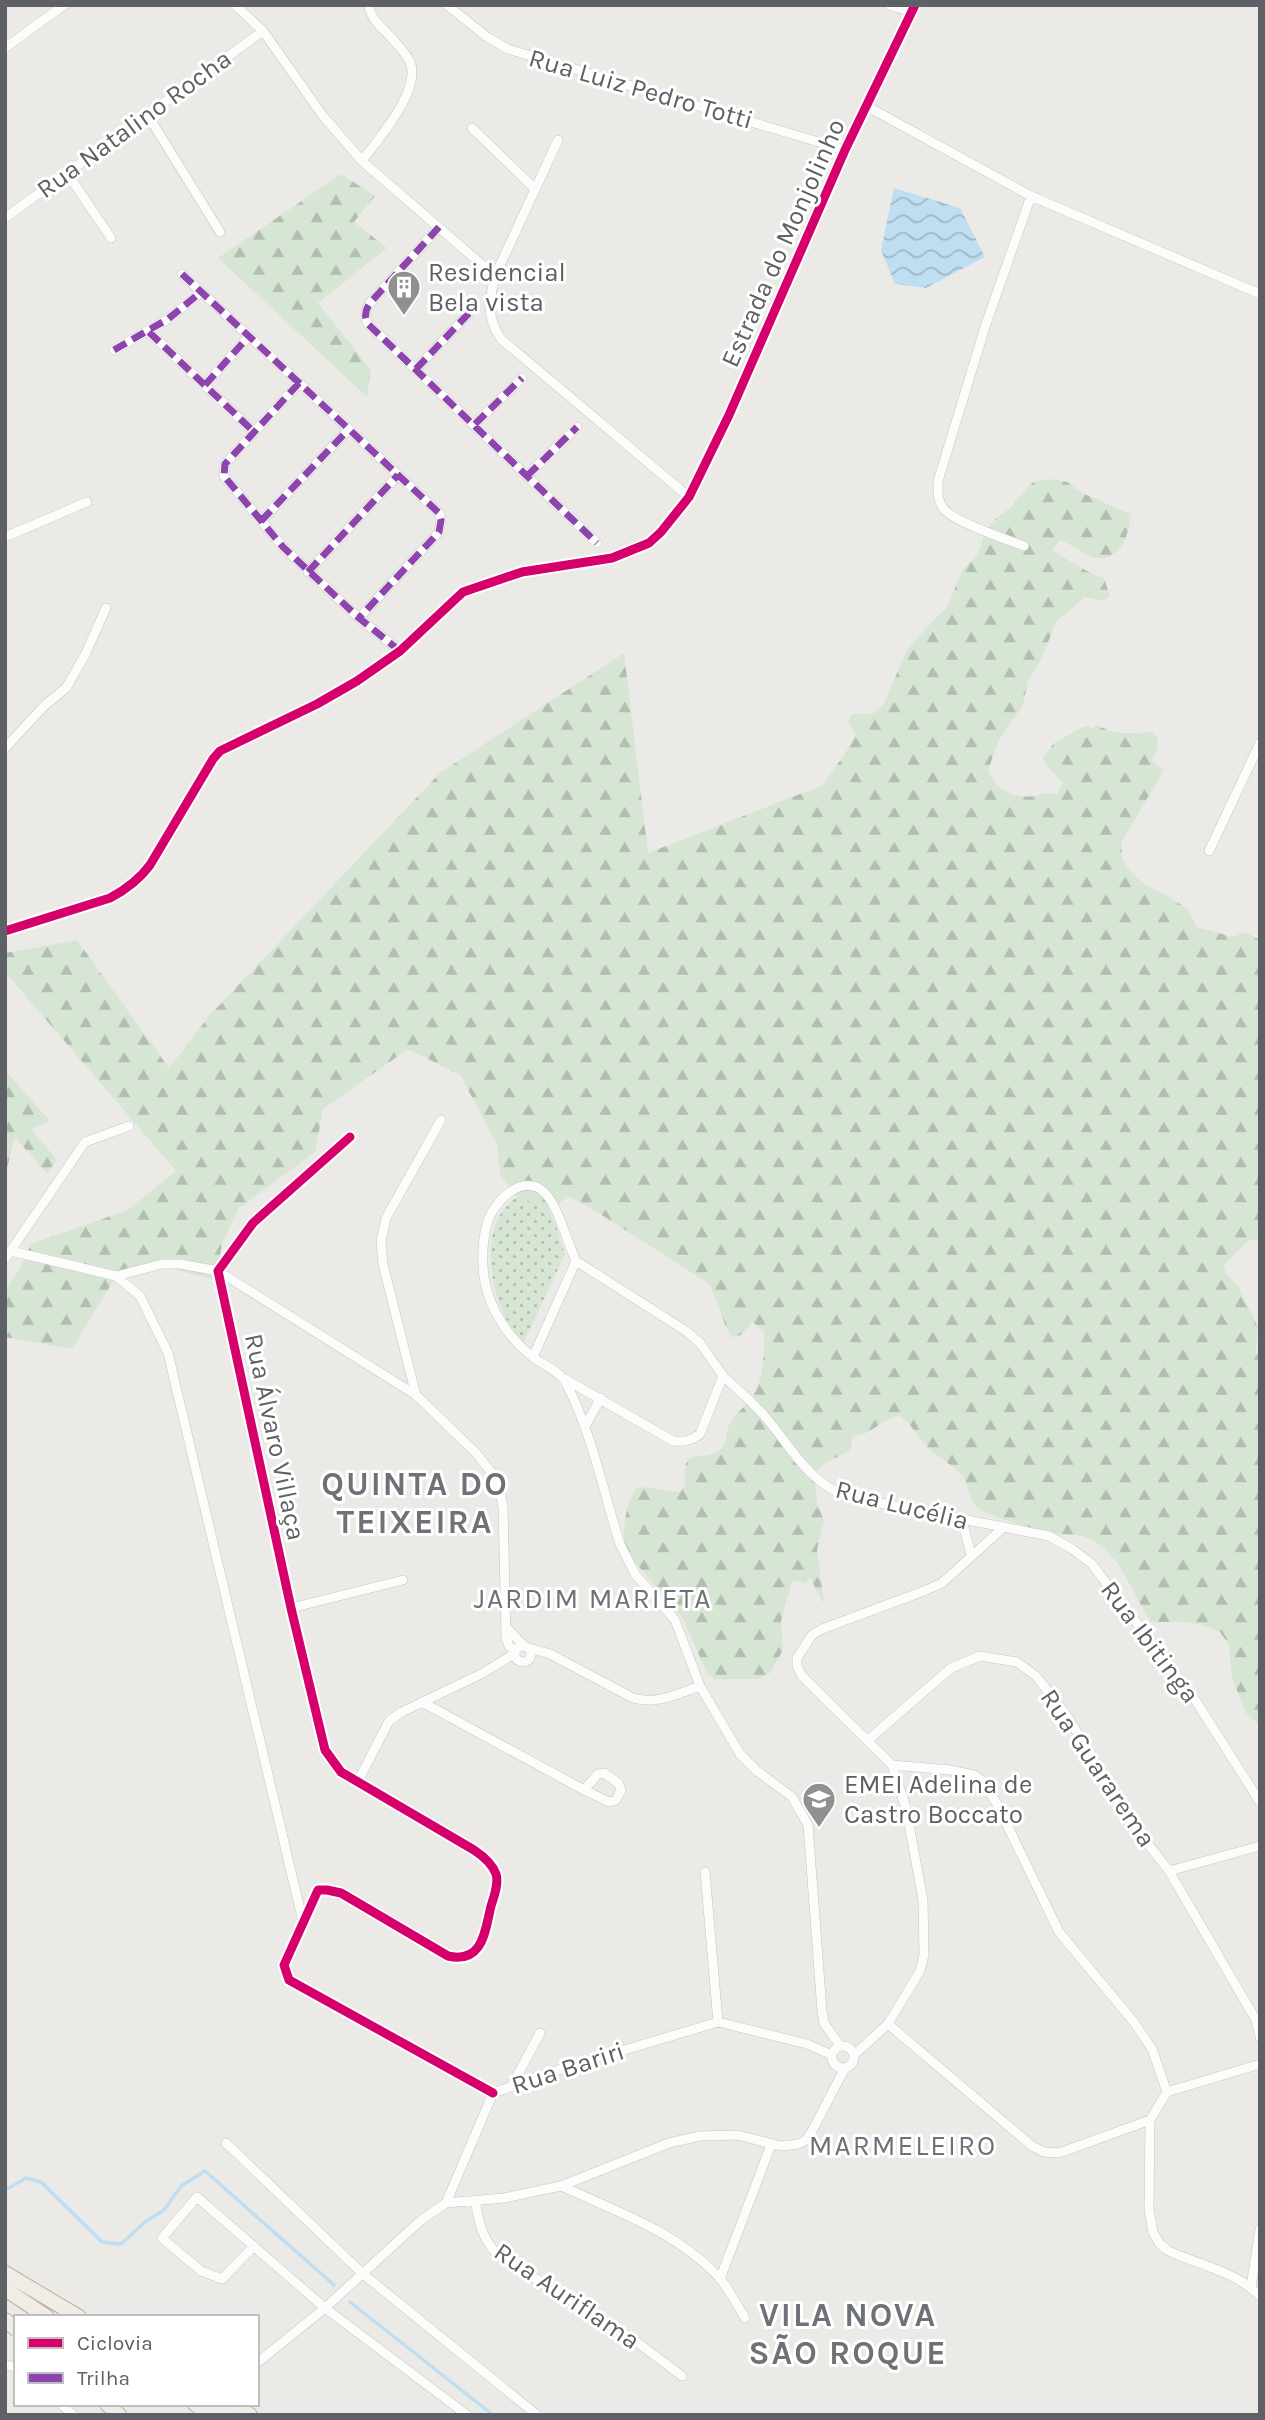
<svg xmlns="http://www.w3.org/2000/svg" width="1265" height="2420" viewBox="0 0 1265 2420" font-family="Karla,sans-serif">
<defs>
<pattern id="grass-dots" width="8" height="8" patternUnits="userSpaceOnUse" patternTransform="scale(1.75)"><rect width="8" height="8" fill="#d7e6d4"/><path d="M2 2h.1M6 6h.1" fill="none" stroke="#b2beb0" stroke-width="1.8" stroke-linecap="round"/></pattern>
<pattern id="forest-firs" width="22" height="20" patternUnits="userSpaceOnUse" patternTransform="scale(1.75)"><rect width="22" height="20" fill="#d7e6d4"/><path d="M5 1l3.5 6h-7zM16 11l3.5 6h-7z" fill="#b2beb0"/></pattern>
<pattern id="water-waves" width="16" height="10" patternUnits="userSpaceOnUse" patternTransform="scale(1.75)"><rect width="16" height="10" fill="#c0def1"/><path d="M0 5q4-4 8 0t8 0" fill="none" stroke="#9fb7c7"/></pattern>
</defs>
<rect width="100%" height="100%" fill="#ebeae7"/>
<path fill="url(#grass-dots)" d="M 528,1193 C 553,1202 557,1231 565,1254 L 524,1342 C 487,1311 471,1208 528,1193 Z"/>
<path fill="url(#forest-firs)" d="M 341,174 L 375,196 L 354,222 L 387,248 L 318,303 L 371,370 L 367,397 L 218,258 Z
M 1049,479 L 1067,482 L 1082,493 L 1131,514 C 1128,534 1124,558 1099,558 C 1094,558 1093,558 1089,556 C 1079,551 1071,544 1060,540 L 1052,550 C 1069,560 1085,572 1104,578 L 1110,596 L 1103,601 L 1085,597 L 1056,622 L 1040,662 L 1028,681 L 1023,705 L 999,740 L 988,770 C 996,790 1012,799 1034,796 C 1042,795 1048,791 1056,795 L 1063,783 L 1044,762 L 1043,758 L 1054,743 L 1085,726 L 1093,728 L 1096,724 C 1114,736 1131,733 1152,732 L 1158,738 L 1157,750 L 1152,761 L 1164,770 L 1122,841 C 1115,879 1162,889 1186,908 C 1191,912 1193,920 1196,927 L 1233,937 L 1245,932 L 1260,940 L 1260,1239 L 1249,1240 L 1224,1265 L 1226,1273 L 1239,1288 L 1258,1327 L 1256,1351 L 1260,1361 L 1260,1726 L 1246,1713 L 1232,1678 L 1229,1645 L 1220,1632 L 1203,1625 L 1185,1622 L 1151,1622 C 1134,1596 1125,1566 1101,1546 C 1086,1533 1073,1535 1055,1534 C 1043,1532 989,1516 979,1509 C 969,1501 969,1485 962,1475 C 953,1465 938,1457 928,1448 C 918,1438 912,1424 900,1416 C 878,1419 876,1434 853,1436 L 850,1450 L 824,1464 L 814,1473 L 817,1502 L 824,1520 L 817,1550 L 824,1604 L 810,1578 L 805,1583 L 792,1580 L 781,1621 L 783,1650 L 770,1673 L 757,1679 L 715,1679 L 707,1673 L 682,1617 L 626,1552 C 621,1532 625,1505 637,1488 C 651,1485 665,1493 680,1492 L 685,1485 C 682,1441 700,1465 720,1450 C 727,1445 726,1433 729,1425 C 736,1412 750,1403 756,1391 C 763,1376 765,1347 764,1331 L 752,1322 C 746,1329 741,1340 730,1336 C 721,1317 719,1302 708,1283 L 597,1212 L 568,1196 L 551,1210 L 538,1201 L 521,1201 L 500,1175 L 497,1144 L 460,1075 L 408,1049 L 323,1109 L 315,1152 L 239,1208 L 222,1243 L 216,1280 L 161,1266 L 115,1278 L 72,1349 L 5,1337 L 5,1291 L 19,1270 L 31,1244 L 128,1210 L 176,1171 L 5,972 L 5,953 L 77,940 L 169,1068 L 210,1015 L 440,773 L 624,653 L 648,853 L 823,785 L 850,746 L 855,734 L 849,723 L 850,716 L 853,714 L 872,714 L 883,705 L 908,648 L 948,605 L 963,569 L 978,554 L 985,532 L 996,518 L 1009,509 L 1033,482 Z
M 5,1070 L 50,1121 L 31,1129 L 57,1160 L 47,1174 L 15,1137 L 5,1176 Z"/>
<path fill="url(#water-waves)" d="M 894,188 L 960,208 L 985,257 L 926,288 L 895,284 L 881,250 Z"/>
<g fill="none" stroke-linecap="round" stroke-linejoin="round">
<path stroke="#c0def1" stroke-width="3.5" d="M 5,2190 L 26,2178 L 41,2182 L 102,2242 L 121,2244 L 145,2222 L 164,2210 L 181,2186 L 205,2171 L 334,2285
M 350,2302 L 493,2415"/>
<defs>
<path id="minor" d="M 235,5 L 263,31 L 323,116 L 362,161 L 495,276 C 489,300 486,317 501,339 L 689,497
M 447,5 L 487,37 L 508,49 L 845,150
M 889,5 L 912,12
M 5,48 L 64,5
M 868,107 L 1031,196 L 1260,294
M 147,114 L 220,232
M 472,128 L 535,189
M 362,161 C 378,139 422,90 410,62 C 406,52 396,44 390,36 C 381,27 370,18 369,5
M 67,173 L 111,238
M 5,218 L 263,31
M 439,227 L 370,303 C 365,310 364,316 368,324 L 597,543
M 182,274 L 439,513 L 441,520 L 439,532 L 359,618
M 495,276 L 558,140
M 149,332 L 254,432
M 114,350 L 168,319 L 201,292
M 416,369 L 469,313
M 299,383 L 225,464 L 224,476 L 283,547 L 359,618 L 400,651
M 205,385 L 249,336
M 475,424 L 522,378
M 527,476 L 577,427
M 261,521 L 348,430
M 5,537 L 87,502
M 1024,546 C 1006,539 953,522 943,508 C 937,500 938,490 938,481 L 986,324 L 1031,196
M 308,572 L 398,475
M 5,748 L 45,705 L 66,688 L 85,655 L 106,608
M 1209,851 L 1260,743
M 5,931 L 110,898 C 127,889 139,880 150,865 L 213,759 L 220,751 L 317,704 L 357,681 L 400,651 L 463,592 L 522,572 L 612,558 L 649,543 L 661,532 L 689,497 L 729,415 L 845,150 L 915,5
M 441,1120 L 386,1218 L 381,1242 L 383,1264 L 416,1395 L 477,1454 L 491,1472 L 499,1488 L 503,1507 L 506,1637 L 509,1646 L 515,1651
M 350,1137 L 253,1223 L 218,1271 L 291,1608 L 325,1750 L 341,1772 L 474,1850 C 483,1856 492,1863 496,1874 C 499,1883 494,1897 491,1906 C 485,1931 483,1964 448,1956 L 341,1893 L 327,1890 L 318,1890 L 284,1965 L 289,1980 L 493,2093
M 11,1251 L 116,1276 L 162,1264 L 180,1264 L 218,1271 L 416,1395
M 5,1259 L 85,1142 L 129,1126
M 116,1276 L 140,1296 L 168,1353 L 303,1922
M 533,1357 L 576,1261 L 686,1331 L 700,1343 L 723,1376 L 700,1434 C 691,1441 685,1442 673,1441 L 565,1379
M 723,1376 C 738,1390 754,1403 767,1419 C 794,1451 805,1477 844,1496 L 1049,1536 L 1072,1549 L 1091,1563 L 1192,1695 L 1260,1802
M 585,1426 L 601,1398
M 962,1521 L 971,1554
M 291,1608 L 403,1580
M 506,1627 L 524,1646
M515 1654a8 8 0 1 1 16 0a8 8 0 1 1-16 0Z
M 529,1648 L 550,1654 L 633,1698 C 657,1705 677,1694 700,1686 L 675,1620 L 635,1574 L 620,1544 C 603,1491 592,1433 566,1383 C 561,1373 546,1366 537,1360 C 510,1341 489,1310 484,1277 C 482,1260 482,1242 487,1224 C 493,1202 523,1171 545,1193 C 559,1208 567,1242 576,1261
M 700,1686 L 740,1754 L 757,1771 L 792,1797 L 808,1825 L 822,2011 L 824,2023 L 840,2046
M 422,1702 L 584,1790 L 609,1802 L 616,1800 L 621,1790 L 618,1783 L 604,1773 L 598,1774 L 584,1790
M 868,1740 L 951,1668 L 980,1656 L 1017,1662 L 1036,1676 L 1067,1716 L 1137,1830 L 1169,1871 L 1256,2020 L 1260,2037
M 892,1765 L 950,1770 L 974,1775 L 982,1780 L 997,1804 L 1059,1932 L 1133,2021 L 1152,2049 L 1167,2092 L 1150,2120 L 1149,2209 L 1153,2232 L 1159,2243 L 1167,2250 C 1199,2266 1234,2270 1260,2296
M 358,1781 L 389,1721 L 402,1712 L 483,1673 L 514,1654
M 1169,1871 L 1260,1846
M 705,1872 L 718,2022
M 718,2022 L 807,2044 L 832,2055
M 888,2024 L 1032,2146 L 1044,2152 L 1059,2153 L 1150,2120
M832 2057a11 11 0 1 1 22 0a11 11 0 1 1-22 0Z
M 854,2055 L 888,2024 L 920,1971 L 924,1955 L 923,1900 L 906,1808 L 892,1765 L 802,1676 L 797,1666 L 797,1658 L 812,1635 L 822,1629 L 924,1591 L 942,1583 L 1004,1527
M 511,2087 L 540,2033
M 1167,2092 L 1260,2064
M 226,2143 L 363,2274 L 537,2415
M 561,2186 C 618,2212 675,2231 719,2277 C 729,2289 737,2305 745,2318
M 475,2200 C 479,2222 482,2240 499,2256 L 630,2337 L 682,2376
M 446,2203 L 493,2093 L 561,2069 L 718,2022
M 254,2246 L 222,2279 L 201,2271 L 162,2238 L 197,2197 L 325,2308 L 467,2415
M 720,2279 L 771,2145
M 1251,2287 L 1260,2229
M 257,2363 L 325,2308 L 420,2221 L 446,2203 L 504,2198 L 561,2186 L 669,2143 L 700,2136 L 737,2135 L 781,2146 L 798,2144 L 806,2140 L 811,2133 L 845,2068
M 5,2365 L 16,2367
M 61,2404 L 73,2415"/>
<path id="trunk" d="M 5,2273 L 79,2317
M 5,2289 L 47,2317
M 5,2320 L 16,2329
M 107,2404 L 119,2415
M 195,2404 L 208,2415
M 214,2404 L 227,2415
M 234,2404 L 250,2415"/>
</defs>
<use href="#minor" stroke="#c6c6c6" stroke-width="10"/>
<use href="#trunk" stroke="#beb198" stroke-width="16"/>
<use href="#minor" stroke="#fcfcfb" stroke-width="9"/>
<use href="#trunk" stroke="#f0ece6" stroke-width="14"/>
<path stroke="#8e44ad" stroke-width="7" stroke-dasharray="14 7" stroke-linecap="butt" d="M 439,227 L 370,303 C 365,310 364,316 368,324 L 597,543
M 182,274 L 439,513 L 441,520 L 439,532 L 359,618
M 149,332 L 254,432
M 114,350 L 168,319 L 201,292
M 416,369 L 469,313
M 299,383 L 225,464 L 224,476 L 283,547 L 359,618 L 400,651
M 205,385 L 249,336
M 475,424 L 522,378
M 527,476 L 577,427
M 261,521 L 348,430
M 308,572 L 398,475"/>
<defs>
<path id="cycleway" d="M 5,931 L 110,898 C 127,889 139,880 150,865 L 213,759 L 220,751 L 317,704 L 357,681 L 400,651 L 463,592 L 522,572 L 612,558 L 649,543 L 661,532 L 689,497 L 729,415 L 845,150 L 915,5
M 350,1137 L 253,1223 L 218,1271 L 291,1608 L 325,1750 L 341,1772 L 474,1850 C 483,1856 492,1863 496,1874 C 499,1883 494,1897 491,1906 C 485,1931 483,1964 448,1956 L 341,1893 L 327,1890 L 318,1890 L 284,1965 L 289,1980 L 493,2093"/>
</defs>
<use href="#cycleway" stroke="#fff" stroke-width="13"/>
<use href="#cycleway" stroke="#d6006c" stroke-width="9"/>
</g>
<defs>
<symbol id="building-pin" viewBox="-11 -11 22 30"><path d="M0 17L-7.5 6A9.5 9.5 0 1 1 7.5 6Z" fill="#8f9092" stroke="#fff"/><path d="M-4-6H4V6H1V3H-1V6H-4ZM-2.5-4.3h1.7v1.8h-1.7ZM.8-4.3h1.7v1.8H.8ZM-2.5-1h1.7V.8h-1.7ZM.8-1h1.7V.8H.8Z" fill="#fff"/></symbol>
<symbol id="school-pin" viewBox="-11 -11 22 30"><path d="M0 17L-7.5 6A9.5 9.5 0 1 1 7.5 6Z" fill="#8f9092" stroke="#fff"/><path d="M0-5L7-2L0 1L-7-2ZM-4 1L0 2.5L4 1V4Q0 6-4 4Z" fill="#fff"/></symbol>
</defs>
<g fill-rule="evenodd">
<use href="#building-pin" x="385" y="268" width="38" height="52"/>
<use href="#school-pin" x="800" y="1780" width="38" height="52"/>
</g>
<g text-anchor="middle" dominant-baseline="central" stroke-width="6" stroke-linejoin="round" paint-order="stroke">
<g font-size="26" fill="#5d6064" stroke="#fff">
<text transform="translate(641 89) rotate(16)">Rua Luiz Pedro Totti</text>
<text transform="translate(134 124) rotate(-36)">Rua Natalino Rocha</text>
<text transform="translate(783 243) rotate(-66)">Estrada do Monjolinho</text>
<text transform="translate(275 1437) rotate(78)">Rua Álvaro Villaça</text>
<text transform="translate(902 1505) rotate(14)">Rua Lucélia</text>
<text transform="translate(1150 1642) rotate(53)">Rua Ibitinga</text>
<text transform="translate(1098 1768) rotate(56)">Rua Guararema</text>
<text transform="translate(568 2068) rotate(-18)">Rua Bariri</text>
<text transform="translate(567 2296) rotate(34)">Rua Auriflama</text>
</g>
<g font-size="26" fill="#5d6064" stroke="#fff" text-anchor="start">
<text x="428" y="272">Residencial<tspan x="428" dy="30">Bela vista</tspan></text>
<text x="844" y="1784">EMEI Adelina de<tspan x="844" dy="30">Castro Boccato</tspan></text>
</g>
<g font-size="28" letter-spacing="2" fill="#6e7276" stroke="#fff">
<text x="593" y="1598">JARDIM MARIETA</text>
<text x="903" y="2145">MARMELEIRO</text>
</g>
<g font-size="33" font-weight="bold" letter-spacing="2" fill="#6e7276" stroke="#fff">
<text x="415" y="1484">QUINTA DO<tspan x="415" dy="38">TEIXEIRA</tspan></text>
<text x="848" y="2315">VILA NOVA<tspan x="848" dy="38">SÃO ROQUE</tspan></text>
</g>
</g>
<rect width="1265" height="2420" fill="none" stroke="#5d6064" stroke-width="14"/>
<rect x="14" y="2315" width="245" height="91" fill="#ffffff" stroke="#bebfc1" stroke-width="2"/>
<rect x="28" y="2338" width="35" height="10" fill="#d6006c" stroke="#bebfc1" stroke-width="2"/>
<text x="77" y="2350" font-size="21" fill="#5d6064">Ciclovia</text>
<rect x="28" y="2373" width="35" height="10" fill="#8e44ad" stroke="#bebfc1" stroke-width="2"/>
<text x="77" y="2385" font-size="21" fill="#5d6064">Trilha</text>
</svg>
